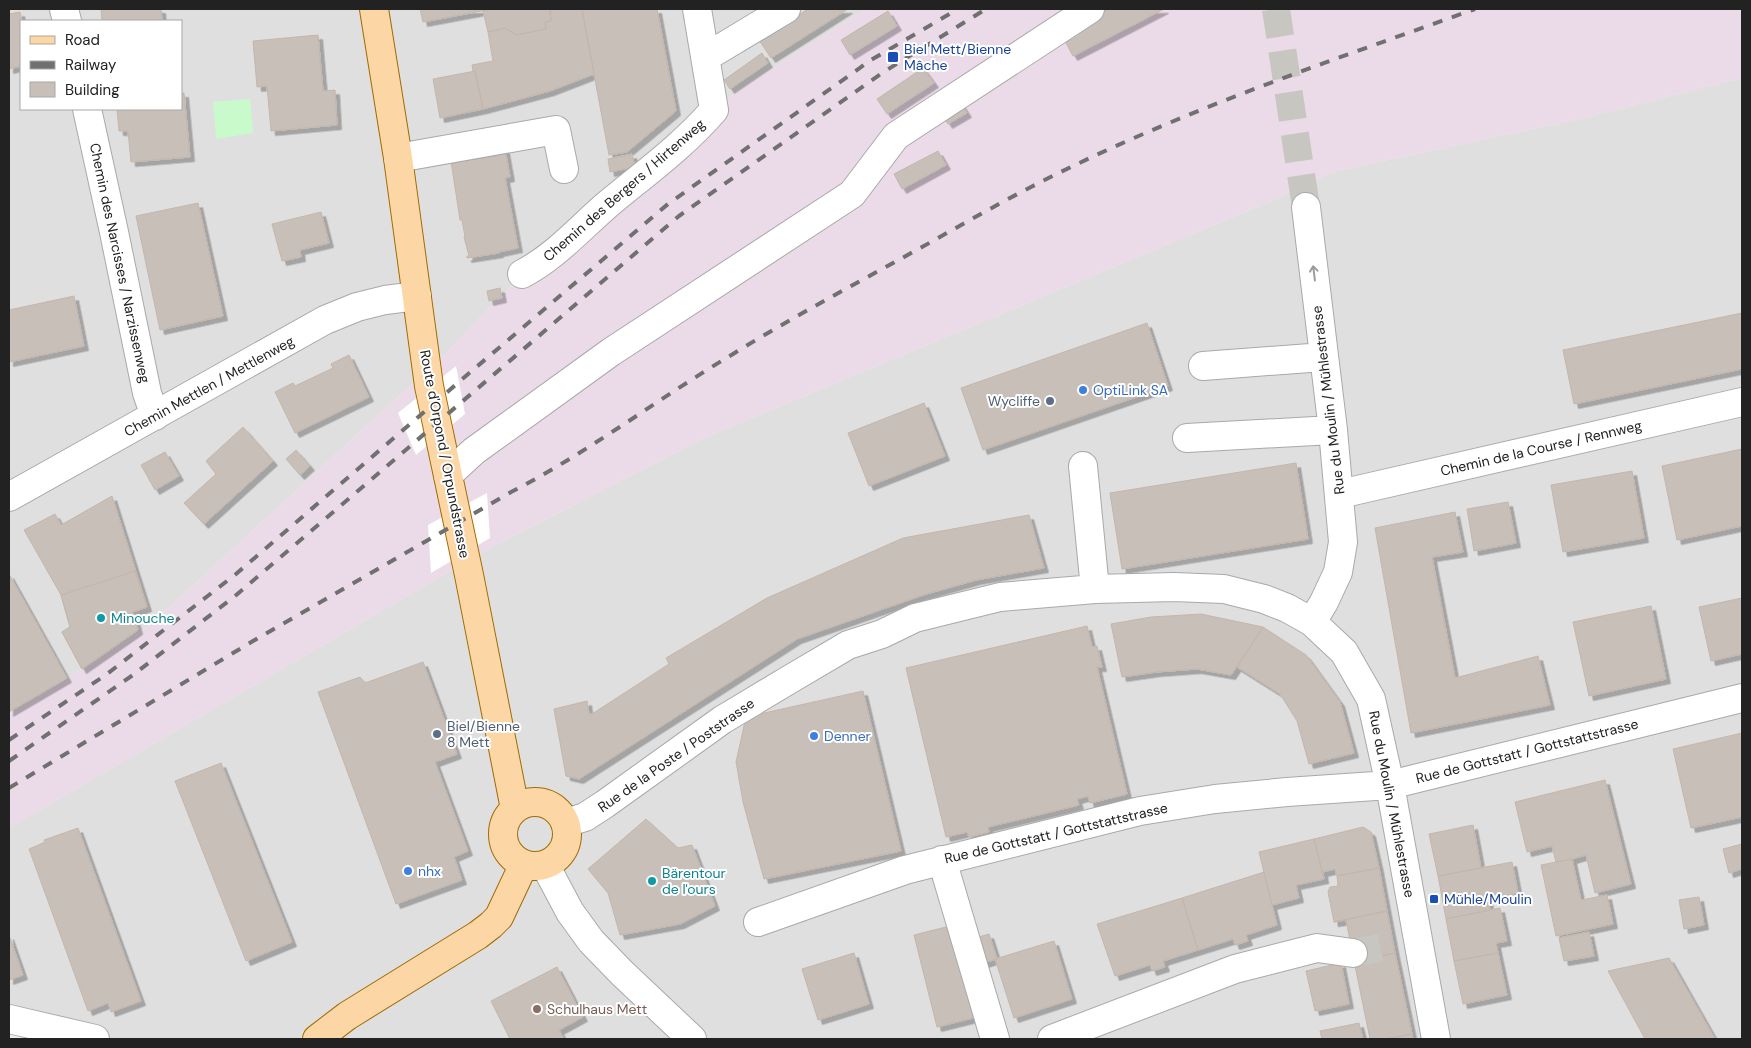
<svg xmlns="http://www.w3.org/2000/svg" width="1751" height="1048" viewBox="0 0 1751 1048" font-family="'DM Sans',sans-serif">
<defs>
<filter id="shadow"><feDropShadow dx="4.5" dy="4.5" stdDeviation="0" flood-color="#0004"/></filter>
</defs>
<rect width="100%" height="100%" fill="#f2efe9"/>
<path fill="#e0dfdf" fill-rule="evenodd" d="M 9,9 L 866,9 L 737,91 L 522,274 L 447,352 L 149,626 L 9,715 ZM 21,21 L 181,21 L 181,109 L 21,109 Z
M 1742,79 L 1742,1039 L 86,1039 L 9,1016 L 9,828 L 484,551 L 704,438 L 1269,202 L 1336,171 L 1583,118 L 1728,81 Z"/>
<path fill="#ebdbe8" d="M 866,9 L 1742,9 L 1742,79 L 1728,81 L 1583,118 L 1336,171 L 1269,202 L 704,438 L 484,551 L 9,828 L 9,715 L 149,626 L 447,352 L 522,274 L 737,91 Z"/>
<path fill="#c8facc" d="M 250,99 L 253,133 L 216,139 L 213,102 Z"/>
<path fill="#fff" d="M 456,366 L 465,414 L 416,455 L 398,413 Z
M 487,493 L 490,538 L 431,573 L 428,525 Z"/>
<path fill="#c7bfb8" stroke="#c4b6ab" filter="url(#shadow)" d="M 101,9 L 161,9 L 162,21 L 102,21 Z
M 420,9 L 492,9 L 423,22 Z
M 492,9 L 558,9 L 550,10 L 551,21 L 545,22 L 546,29 L 516,35 L 505,28 L 488,32 L 483,11 Z
M 558,9 L 582,9 L 594,74 L 550,91 L 483,109 L 475,71 L 473,71 L 472,65 L 493,61 L 488,32 L 505,28 L 516,35 L 546,29 L 545,22 L 551,21 L 550,10 Z
M 582,9 L 657,9 L 676,111 L 627,152 L 609,155 Z
M 808,9 L 848,9 L 771,58 L 759,40 Z
M 1103,9 L 1164,9 L 1073,56 L 1060,32 Z
M 888,11 L 897,26 L 850,55 L 841,40 Z
M 20,12 L 22,21 L 21,66 L 9,69 L 9,14 Z
M 318,35 L 323,91 L 335,90 L 337,125 L 271,131 L 267,86 L 257,87 L 253,41 Z
M 762,53 L 768,63 L 730,89 L 724,80 Z
M 923,68 L 934,83 L 887,114 L 877,99 Z
M 475,71 L 483,109 L 440,118 L 433,79 Z
M 181,93 L 184,93 L 190,157 L 131,162 L 128,131 L 119,131 L 117,109 L 181,109 Z
M 960,102 L 967,113 L 948,124 L 941,113 Z
M 505,149 L 510,177 L 505,178 L 518,248 L 499,252 L 499,253 L 467,258 L 467,256 L 469,256 L 464,237 L 465,237 L 462,220 L 460,220 L 451,161 Z
M 938,151 L 946,165 L 902,189 L 894,174 Z
M 632,154 L 635,167 L 610,172 L 608,159 Z
M 198,203 L 223,316 L 160,330 L 136,216 Z
M 321,212 L 329,243 L 300,250 L 301,257 L 282,261 L 272,224 Z
M 500,288 L 502,298 L 489,301 L 487,291 Z
M 74,296 L 84,346 L 9,362 L 9,310 Z
M 1742,313 L 1742,369 L 1574,404 L 1563,350 Z
M 1147,323 L 1168,386 L 983,450 L 961,388 Z
M 349,355 L 369,397 L 295,433 L 275,392 L 293,383 L 295,386 L 333,368 L 331,364 Z
M 924,403 L 945,456 L 869,486 L 848,433 Z
M 243,427 L 273,461 L 204,524 L 184,503 L 216,474 L 206,461 Z
M 1742,449 L 1742,526 L 1677,540 L 1662,466 Z
M 296,450 L 310,466 L 300,475 L 286,459 Z
M 165,452 L 179,476 L 155,490 L 141,465 Z
M 1296,463 L 1308,539 L 1122,569 L 1110,493 Z
M 1632,471 L 1644,538 L 1563,552 L 1551,485 Z
M 112,496 L 147,607 L 133,612 L 138,630 L 82,669 L 62,632 L 70,627 L 61,595 L 24,530 L 55,514 L 61,525 Z
M 1508,502 L 1516,543 L 1474,551 L 1467,509 Z
M 1455,512 L 1463,552 L 1432,557 L 1455,678 L 1538,656 L 1550,705 L 1411,733 L 1375,528 Z
M 1029,515 L 1044,568 L 976,580 L 923,595 L 797,639 L 579,779 L 566,776 L 554,709 L 587,701 L 589,714 L 592,714 L 669,664 L 666,658 L 767,598 L 903,538 Z
M 135,571 L 147,607 L 133,612 L 138,630 L 82,669 L 62,632 L 70,627 L 61,595 Z
M 9,574 L 67,678 L 9,712 Z
M 1742,598 L 1742,654 L 1711,661 L 1699,607 Z
M 1651,606 L 1666,679 L 1589,696 L 1573,622 Z
M 1201,614 L 1263,627 L 1231,675 L 1197,669 L 1156,672 L 1122,677 L 1111,624 L 1151,617 Z
M 1087,626 L 1092,647 L 1097,646 L 1102,667 L 1097,667 L 1127,794 L 1090,803 L 1088,796 L 1077,799 L 1079,805 L 988,827 L 989,832 L 969,837 L 967,832 L 946,837 L 906,668 Z
M 1263,627 L 1306,655 L 1340,702 L 1354,753 L 1309,764 L 1297,721 L 1280,694 L 1237,667 Z
M 423,662 L 457,754 L 435,762 L 468,851 L 454,857 L 462,880 L 396,904 L 318,692 L 360,677 L 365,683 Z
M 863,691 L 901,851 L 764,879 L 743,802 L 736,762 L 746,717 Z
M 1742,733 L 1742,817 L 1691,828 L 1673,749 Z
M 221,763 L 292,942 L 246,961 L 175,781 Z
M 1605,780 L 1631,884 L 1595,893 L 1586,855 L 1572,859 L 1556,862 L 1552,846 L 1527,852 L 1515,802 Z
M 646,819 L 678,848 L 692,845 L 715,906 L 680,924 L 620,935 L 608,893 L 588,869 Z
M 1473,825 L 1481,868 L 1438,876 L 1429,834 Z
M 1363,827 L 1371,832 L 1379,868 L 1337,876 L 1335,869 L 1323,872 L 1324,879 L 1314,839 Z
M 78,828 L 141,1001 L 111,1012 L 108,1003 L 88,1011 L 29,849 L 45,842 L 44,840 Z
M 1314,839 L 1324,879 L 1296,885 L 1299,898 L 1272,905 L 1259,852 Z
M 1742,844 L 1742,869 L 1729,873 L 1723,849 Z
M 1572,859 L 1581,900 L 1607,895 L 1613,924 L 1556,936 L 1541,865 Z
M 1512,862 L 1518,893 L 1488,899 L 1490,910 L 1446,919 L 1438,876 Z
M 1379,868 L 1387,911 L 1334,922 L 1328,892 L 1330,887 L 1338,886 L 1337,876 Z
M 1264,872 L 1277,925 L 1246,935 L 1248,941 L 1235,945 L 1233,939 L 1198,950 L 1182,898 Z
M 1699,897 L 1704,925 L 1684,929 L 1679,900 Z
M 1182,898 L 1198,950 L 1163,961 L 1165,967 L 1152,971 L 1150,965 L 1115,976 L 1097,924 Z
M 1500,908 L 1507,941 L 1496,943 L 1498,953 L 1454,961 L 1446,919 Z
M 1387,911 L 1395,953 L 1354,961 L 1346,920 L 1334,922 Z
M 954,925 L 977,1017 L 937,1027 L 914,935 Z
M 1589,932 L 1594,956 L 1564,961 L 1559,938 Z
M 989,934 L 997,959 L 980,964 L 972,939 Z
M 9,935 L 23,975 L 9,980 Z
M 1054,941 L 1072,999 L 1014,1018 L 995,959 Z
M 854,953 L 869,1004 L 818,1020 L 802,969 Z
M 1395,953 L 1412,1034 L 1385,1039 L 1370,1039 L 1354,961 Z
M 1498,953 L 1507,995 L 1463,1004 L 1454,961 Z
M 1669,958 L 1715,1039 L 1645,1039 L 1608,971 Z
M 1341,963 L 1349,1004 L 1315,1011 L 1306,971 Z
M 557,967 L 583,1017 L 559,1030 L 564,1039 L 510,1039 L 491,1001 Z
M 1359,1023 L 1363,1039 L 1322,1039 L 1320,1031 Z
M 1412,1034 L 1413,1039 L 1385,1039 Z"/>
<g fill="none" stroke-linecap="round" stroke-linejoin="round">
<path stroke="#c8c6c1" stroke-width="28" stroke-dasharray="28 14" stroke-linecap="butt" d="M 1276,9 L 1306,207
M 1353,953 L 1394,945"/>
<defs>
<path id="minor" d="M 64,9 L 67,21
M 706,57 L 786,9
M 87,109 L 114,232 L 147,393 L 155,416
M 398,158 L 556,130 L 564,169
M 1306,207 L 1333,430 L 1343,542 L 1338,572 L 1324,602 L 1312,622
M 522,274 C 555,257 580,228 608,204 C 644,174 683,146 714,110 L 697,9
M 1203,366 L 1323,357
M 1187,438 L 1333,430
M 1083,466 L 1095,589
M 448,475 L 474,451 L 611,352 L 852,194 L 896,136 L 1090,9
M 1340,494 L 1742,402
M 9,497 L 325,320 L 357,307 L 385,300 L 417,296
M 566,823 L 585,817 L 605,804 L 722,720 L 787,681 L 848,645 L 882,634 L 915,618 L 1000,597 L 1095,589 L 1174,587 L 1224,589 L 1264,599 L 1287,608 L 1312,622 L 1344,652 L 1371,699 L 1390,785 L 1436,1039
M 942,860 L 995,1039
M 545,865 L 570,912 L 591,941 L 622,973 L 692,1039
M 758,922 L 905,870 L 1140,811 L 1215,799 L 1287,792 L 1390,785 L 1742,698
M 9,1019 L 95,1039
M 1052,1039 L 1235,969 L 1317,948 L 1353,953"/>
<path id="major" d="M 374,9 L 398,158 L 429,386 L 469,575 L 515,809
M503 834a32 32 0 1 1 64 0a32 32 0 1 1-64 0Z
M 317,1039 L 347,1016 L 478,935 L 491,925 L 499,917 L 524,864"/>
</defs>
<use href="#minor" stroke="#a9a9a9" stroke-width="30"/>
<use href="#major" stroke="#a06b00" stroke-width="30"/>
<use href="#minor" stroke="#fff" stroke-width="28"/>
<use href="#major" stroke="#fcd6a4" stroke-width="28"/>
<path stroke="#707070" stroke-width="4" stroke-dasharray="10 10" stroke-linecap="butt" d="M 9,740 L 107,674 L 236,574 L 467,375 L 668,204 L 871,60 L 958,9
M 9,761 L 133,675 L 235,596 L 679,216 L 882,73 L 986,9
M 9,788 L 253,641 L 511,492 C 587,453 655,401 728,357 C 791,318 857,283 922,247 C 958,227 994,206 1031,187 C 1174,113 1325,63 1475,9"/>
</g>
<defs><path id="oneway-shaft" d="M-6 0H5M1.5-3L5.5 0L1.5 3" fill="none" stroke-width="1.6" stroke-linecap="round" stroke-linejoin="round" transform="scale(1.25)"/></defs>
<use stroke="#9c9c9c" href="#oneway-shaft" transform="translate(1314 273) rotate(-97)"/>
<g fill="#1a4fb4" stroke="#fff" stroke-width="2">
<rect x="887" y="51" width="12" height="12" rx="2.5"/>
<rect x="1429" y="894" width="10" height="10" rx="2.5"/>
</g>
<g fill="#3f7fe0" stroke="#fff" stroke-width="2">
<circle cx="1083" cy="390" r="5"/>
<circle cx="814" cy="736" r="5"/>
<circle cx="408" cy="871" r="5"/>
</g>
<g fill="#5c6f8a" stroke="#fff" stroke-width="2">
<circle cx="1050" cy="401" r="5"/>
<circle cx="437" cy="734" r="5"/>
</g>
<g fill="#0f9aa8" stroke="#fff" stroke-width="2">
<circle cx="101" cy="618" r="5"/>
<circle cx="652" cy="881" r="5"/>
</g>
<circle fill="#8d6e63" stroke="#fff" stroke-width="2" cx="537" cy="1009" r="5"/>
<g text-anchor="middle" dominant-baseline="central" stroke-width="4" stroke-linejoin="round" paint-order="stroke">
<g font-size="14" fill="#164399" stroke="#fff" text-anchor="start">
<text x="904" y="49">Biel Mett/Bienne<tspan x="904" dy="16">Mâche</tspan></text>
<text x="1444" y="899">Mühle/Moulin</text>
</g>
<g font-size="14" fill="#222" stroke="#fff">
<text transform="translate(624 190) rotate(-41)">Chemin des Bergers / Hirtenweg</text>
<text transform="translate(120 263) rotate(78)">Chemin des Narcisses / Narzissenweg</text>
<text transform="translate(209 386) rotate(-29)">Chemin Mettlen / Mettlenweg</text>
<text transform="translate(1328 400) rotate(-97)">Rue du Moulin / Mühlestrasse</text>
<text transform="translate(1541 448) rotate(-13)">Chemin de la Course / Rennweg</text>
<text transform="translate(445 454) rotate(79)">Route d'Orpond / Orpundstrasse</text>
<text transform="translate(1527 751) rotate(-14)">Rue de Gottstatt / Gottstattstrasse</text>
<text transform="translate(676 755) rotate(-35)">Rue de la Poste / Poststrasse</text>
<text transform="translate(1392 804) rotate(79)">Rue du Moulin / Mühlestrasse</text>
<text transform="translate(1056 833) rotate(-13)">Rue de Gottstatt / Gottstattstrasse</text>
</g>
<g font-size="14" fill="#366cbe" stroke="#fff" text-anchor="start">
<text x="1093" y="390">OptiLink SA</text>
<text x="824" y="736">Denner</text>
<text x="418" y="871">nhx</text>
</g>
<g font-size="14" fill="#4e5e75" stroke="#fff" text-anchor="end">
<text x="1040" y="401">Wycliffe</text>
<text x="447" y="726" text-anchor="start">Biel/Bienne<tspan x="447" dy="16">8 Mett</tspan></text>
</g>
<g font-size="14" fill="#0d838f" stroke="#fff" text-anchor="start">
<text x="111" y="618">Minouche</text>
<text x="662" y="873">Bärentour<tspan x="662" dy="16">de l'ours</tspan></text>
</g>
<g font-size="14" fill="#785e54" stroke="#fff" text-anchor="start">
<text x="547" y="1009">Schulhaus Mett</text>
</g>
</g>
<rect width="1751" height="1048" fill="none" stroke="#222222" stroke-width="20"/>
<rect x="20" y="20" width="162" height="90" fill="#ffffff" stroke="#a7a7a7"/>
<rect x="30" y="36" width="25" height="8" fill="#fcd6a4" stroke="#a7a7a7"/>
<text x="65" y="45" font-size="15" fill="#222222">Road</text>
<rect x="30" y="61" width="25" height="8" fill="#707070" stroke="#a7a7a7"/>
<text x="65" y="70" font-size="15" fill="#222222">Railway</text>
<rect x="30" y="82" width="25" height="15" fill="#c7bfb8" stroke="#a7a7a7"/>
<text x="65" y="95" font-size="15" fill="#222222">Building</text>
</svg>
